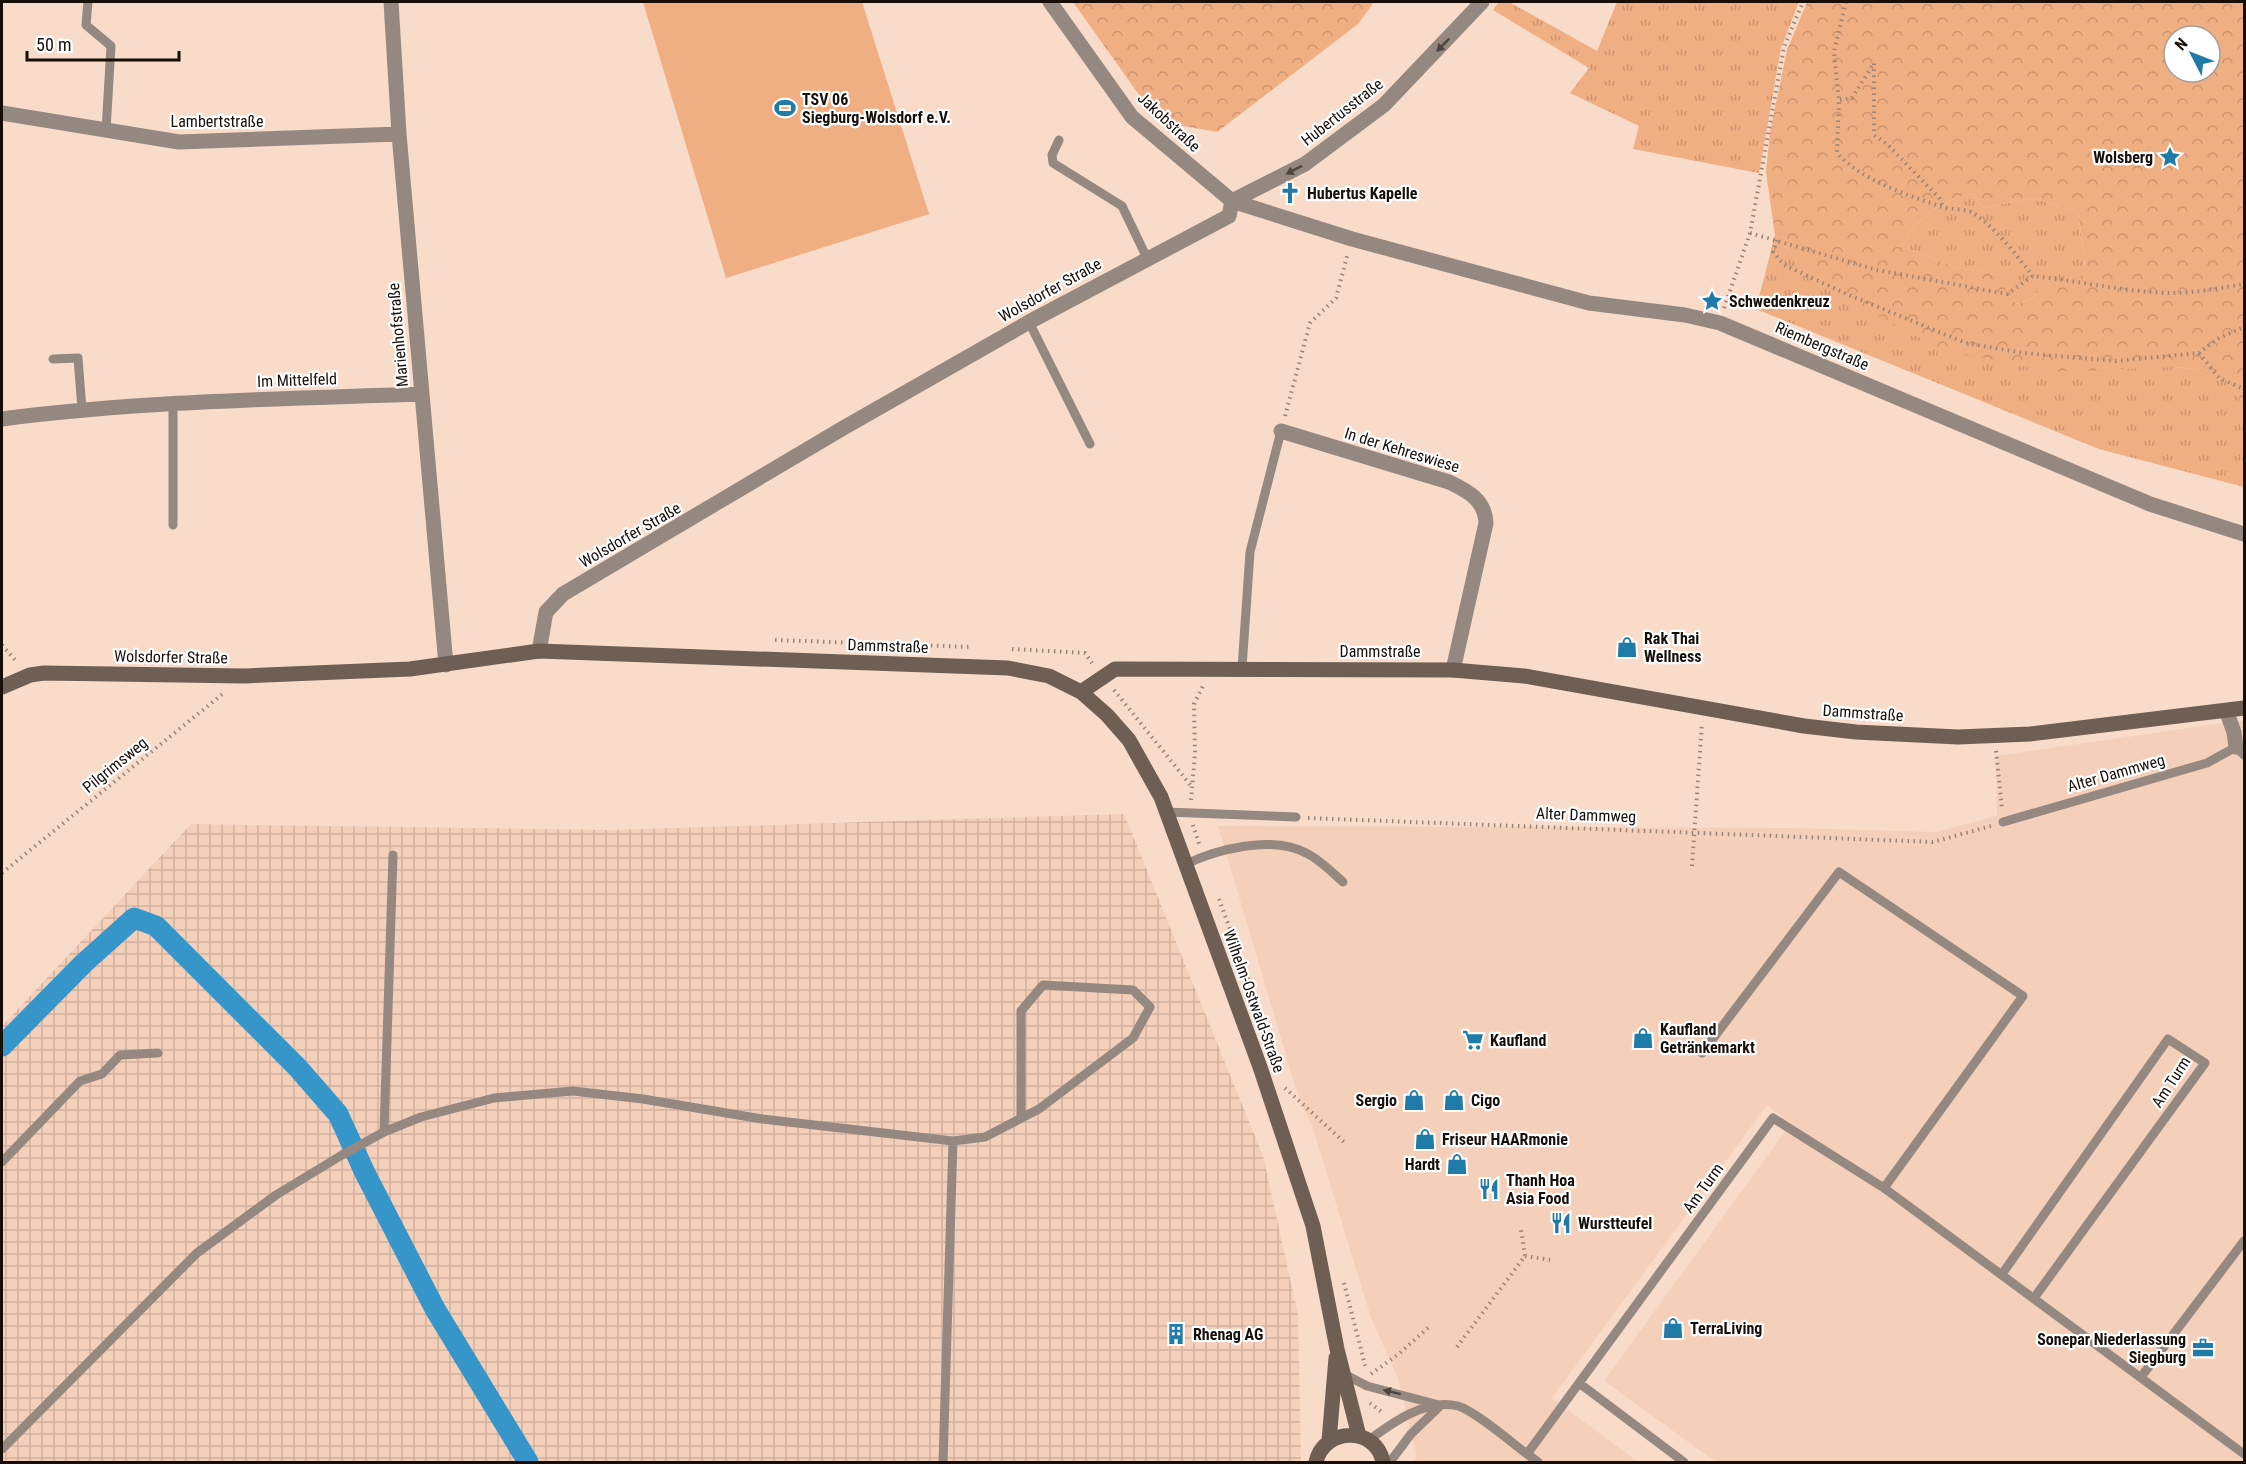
<svg xmlns="http://www.w3.org/2000/svg" width="2246" height="1464" viewBox="0 0 2246 1464" font-family="'Roboto Condensed',sans-serif">
<defs>
<pattern id="industrial-grid" width="8" height="8" patternUnits="userSpaceOnUse" patternTransform="scale(1.5)"><rect width="8" height="8" fill="#f4d0ba"/><path d="M0 4h8M4 0v8" fill="none" stroke="#d0b19e"/></pattern>
<pattern id="grass-tufts" width="24" height="20" patternUnits="userSpaceOnUse" patternTransform="scale(1.5)"><rect width="24" height="20" fill="#f0ae83"/><path d="M3 7l-1-3M5 7V3M7 7l1-3M15 17l-1-3M17 17v-4M19 17l1-3" fill="none" stroke="#cd9470"/></pattern>
<pattern id="forest-crowns" width="20" height="18" patternUnits="userSpaceOnUse" patternTransform="scale(1.5)"><rect width="20" height="18" fill="#f0ae83"/><path d="M2 6a3 3 0 1 1 6 0M12 15a3 3 0 1 1 6 0" fill="none" stroke="#cd9470"/></pattern>
</defs>
<rect width="100%" height="100%" fill="#f8dbc9"/>
<path fill="#f4d0ba" d="M 2244,720 L 2244,1462 L 1716,1462 L 1604,1381 L 1791,1123 L 1767,1105 L 1552,1398 L 1638,1462 L 1413,1462 L 1417,1457 L 1398,1378 L 1371,1318 L 1312,1125 L 1300,1102 L 1218,826 L 1794,828 L 1936,832 L 1997,816 L 1996,756 Z"/>
<path fill="url(#industrial-grid)" d="M 1124,814 L 1263,1156 L 1298,1315 L 1301,1462 L 2,1462 L 2,1026 L 191,824 L 607,830 Z"/>
<path fill="url(#grass-tufts)" d="M 1499,2 L 1509,2 L 1597,51 L 1617,2 L 1799,2 L 1781,48 L 1759,173 L 1633,149 L 1639,126 L 1570,93 L 1589,68 L 1493,10 Z
M 1972,193 L 1983,208 L 2032,198 L 2078,211 L 2085,267 L 2079,281 L 2045,285 L 2031,299 L 2017,304 L 2007,294 L 2000,275 L 1957,268 L 1909,249 L 1907,234 C 1930,210 1941,202 1972,193 Z
M 1775,235 L 1818,284 L 2175,367 L 2223,372 L 2240,399 L 2244,400 L 2244,487 L 2099,449 L 1756,309 Z"/>
<path fill="url(#forest-crowns)" fill-rule="evenodd" d="M 1073,2 L 1374,2 L 1358,24 L 1217,132 L 1167,123 L 1152,113 Z
M 1807,2 L 2244,2 L 2244,400 L 2240,399 L 2223,372 L 2175,367 L 2051,372 L 1941,349 L 1818,284 L 1775,235 L 1766,172 L 1770,132 L 1787,50 ZM 2174,36 L 2210,36 L 2210,72 L 2174,72 ZM 1972,193 L 1983,208 L 2032,198 L 2078,211 L 2085,267 L 2079,280 L 2045,285 L 2031,299 L 2017,304 L 2007,294 L 2001,275 L 1957,268 L 1909,249 L 1907,234 C 1930,210 1941,202 1972,193 Z"/>
<path fill="#f0ae83" d="M 643,2 L 862,2 L 929,214 L 726,278 Z"/>
<g fill="none" stroke-linecap="round" stroke-linejoin="round">
<path stroke="#3696ca" stroke-width="21" d="M 2,1046 L 84,963 L 134,918 L 156,926 L 298,1068 L 338,1114 L 365,1173 L 435,1309 L 528,1462"/>
<path stroke="#998578" stroke-width="4" stroke-dasharray="1.5 4.5" stroke-linecap="butt" d="M 1846,2 L 1834,52 L 1839,100 L 1837,153 C 1861,180 1907,195 1942,207 C 1951,210 1965,208 1973,213 C 1996,228 2016,255 2033,276
M 1840,100 L 1852,98 L 1874,63 L 1874,135 L 1887,144 L 1939,198 L 1943,207
M 1750,233 L 1877,270 L 2007,294 L 2033,276 C 2080,281 2124,292 2171,293 C 2195,293 2221,288 2244,284
M 1777,240 L 1773,252 L 1784,265 L 1849,295 L 1966,343 L 2023,353 L 2116,361 L 2199,353 L 2217,339 L 2244,327
M 1724,308 L 1750,233 L 1784,47 L 1803,2
M 2199,353 L 2219,378 L 2244,389
M 1285,416 L 1310,323 L 1336,298 L 1348,253
M 775,640 L 971,647
M 2,645 L 17,662
M 1012,649 L 1085,653 L 1092,663
M 1114,690 L 1192,787
M 1996,751 L 2002,809
M 1191,800 L 1195,753 L 1194,704 L 1204,684
M 1308,818 L 1933,842 L 1991,826
M 1193,825 L 1199,844
M 1692,866 L 1702,723
M 2,873 L 225,692
M 1219,899 L 1266,1027
M 1285,1088 L 1344,1142
M 1525,1256 L 1550,1260
M 1344,1283 L 1366,1369
M 1457,1347 L 1525,1256 L 1521,1230
M 1371,1374 L 1400,1353 L 1429,1327
M 1370,1403 L 1383,1413"/>
<path stroke="#948881" stroke-width="9" d="M 88,2 L 86,25 L 111,46 L 106,130
M 1059,140 L 1052,155 L 1053,163 L 1122,206 L 1147,258
M 1029,322 L 1090,444
M 53,359 L 78,358 L 82,409
M 173,525 L 173,403
M 1242,668 L 1250,552 L 1281,431
M 1166,812 L 1296,817
M 2003,822 L 2207,763 L 2236,747 L 2244,755
M 1184,865 C 1217,849 1272,835 1306,853 C 1319,859 1332,872 1343,882
M 1702,1053 L 1839,872 L 2023,996 L 1884,1188
M 384,1132 L 393,855
M 2,1162 L 80,1081 L 102,1074 L 120,1055 L 158,1053
M 2002,1274 L 2168,1039 L 2205,1063 L 2034,1298
M 1344,1374 L 1367,1386 L 1439,1405
M 2141,1377 L 2244,1241
M 1579,1383 L 1684,1462
M 1369,1440 C 1392,1423 1426,1398 1458,1406 C 1475,1411 1511,1442 1527,1454 L 1773,1118 L 1884,1188 L 2244,1454
M 2,1449 L 197,1253 L 276,1195 L 342,1155 L 384,1132 L 421,1117 L 494,1098 L 573,1091 L 643,1099 L 762,1119 L 953,1141 L 985,1137 L 1039,1109 L 1133,1038 L 1150,1007 L 1133,990 L 1043,985 L 1021,1011 L 1021,1117
M 1527,1454 L 1538,1462
M 943,1462 L 953,1141
M 1390,1462 L 1411,1434 L 1439,1407"/>
<path stroke="#948881" stroke-width="15" d="M 391,2 L 399,134 L 446,665
M 1050,2 L 1132,117 L 1232,201 L 1352,239 L 1589,303 L 1685,315 L 1720,323 L 2150,504 L 2244,534
M 2,113 L 179,142 L 399,134
M 1232,201 L 1305,164 L 1384,105 L 1482,2
M 2,419 C 141,401 281,399 421,394
M 1281,431 L 1449,482 C 1468,491 1485,500 1486,523 L 1453,670
M 539,651 L 546,612 L 563,594 L 845,427 L 1029,322 L 1229,216 L 1232,201
M 2227,713 L 2234,732 L 2236,747"/>
<path stroke="#6e5e54" stroke-width="15" d="M 2,687 L 30,675 L 44,673 L 245,676 L 410,669 L 539,651 L 1008,668 L 1049,676 L 1081,692 L 1107,715 L 1129,740 L 1161,797 L 1260,1067 L 1313,1226 L 1337,1349 L 1359,1436
M 1081,692 L 1115,669 L 1453,670 L 1524,676 L 1804,726 L 1856,732 L 1958,737 L 2030,734 L 2244,708
M 1329,1441 L 1336,1358
M 1316,1462 C 1324,1427 1376,1426 1383,1462"/>
</g>
<defs><path id="oneway-solid" d="M-6-.8H1V-3.2L6.5 0L1 3.2V.8H-6Z" transform="scale(1.5)"/></defs>
<g fill="#4f453e">
<use href="#oneway-solid" transform="translate(1443 45) rotate(134)"/>
<use href="#oneway-solid" transform="translate(1294 170) rotate(153)"/>
<use href="#oneway-solid" transform="translate(1392 1392) rotate(-166)"/>
</g>
<defs>
<symbol id="stadium-bare" viewBox="-9 -9 18 18"><path d="M0-5a6.5 5 0 1 0 0 10a6.5 5 0 1 0 0-10ZM-3.5-1.8h7v3.6h-7Z" fill="#207ba9" stroke="#fff" stroke-width="2.5" paint-order="stroke"/></symbol>
<symbol id="sight-bare" viewBox="-9 -9 18 18"><path d="M0-6L1.8-2.2L6-1.7L2.9 1.2L3.7 5.4L0 3.3L-3.7 5.4L-2.9 1.2L-6-1.7L-1.8-2.2Z" fill="#207ba9" stroke="#fff" stroke-width="2.5" paint-order="stroke"/></symbol>
<symbol id="church-bare" viewBox="-9 -9 18 18"><path d="M-1.2-6h2.4v3.5h3.3v2.4h-3.3V6h-2.4V-.1h-3.3v-2.4h3.3Z" fill="#207ba9" stroke="#fff" stroke-width="2.5" paint-order="stroke"/></symbol>
<symbol id="shop-bare" viewBox="-9 -9 18 18"><path d="M-5-2.5h2.3a2.7 3.5 0 0 1 5.4 0H5L5.5 6h-11ZM-1.5-2.5h3a1.5 2.3 0 0 0-3 0Z" fill="#207ba9" stroke="#fff" stroke-width="2.5" paint-order="stroke"/></symbol>
<symbol id="supermarket-bare" viewBox="-9 -9 18 18"><path d="M-6-5.5h2.5l.6 2H6L4.5 2H-2.5L-4.4-4H-6ZM-1.5 3.2a1.3 1.3 0 1 0 .1 0ZM3 3.2a1.3 1.3 0 1 0 .1 0Z" fill="#207ba9" stroke="#fff" stroke-width="2.5" paint-order="stroke"/></symbol>
<symbol id="restaurant-bare" viewBox="-9 -9 18 18"><path d="M-5-6h1v4h1v-4h1v4h1v-4h1v5L-1.5 .5V6h-2V.5L-5-1ZM5-6V6H3V1.5H1.5Q1.5-4 5-6Z" fill="#207ba9" stroke="#fff" stroke-width="2.5" paint-order="stroke"/></symbol>
<symbol id="building-bare" viewBox="-9 -9 18 18"><path d="M-4-6H4V6H1V3H-1V6H-4ZM-2.5-4.3h1.7v1.8h-1.7ZM.8-4.3h1.7v1.8H.8ZM-2.5-1h1.7V.8h-1.7ZM.8-1h1.7V.8H.8Z" fill="#207ba9" stroke="#fff" stroke-width="2.5" paint-order="stroke"/></symbol>
<symbol id="office-bare" viewBox="-9 -9 18 18"><path d="M-6-3h4V-5.5h4V-3h4V5H-6ZM-1-4.5V-3h2v-1.5ZM-6 0V1H6V0Z" fill="#207ba9" stroke="#fff" stroke-width="2.5" paint-order="stroke"/></symbol>
</defs>
<g fill-rule="evenodd">
<use href="#stadium-bare" x="770" y="93" width="30" height="30"/>
<use href="#sight-bare" x="2155" y="142" width="30" height="30"/>
<use href="#church-bare" x="1275" y="178" width="30" height="30"/>
<use href="#sight-bare" x="1697" y="286" width="30" height="30"/>
<use href="#shop-bare" x="1612" y="632" width="30" height="30"/>
<use href="#shop-bare" x="1628" y="1023" width="30" height="30"/>
<use href="#supermarket-bare" x="1458" y="1025" width="30" height="30"/>
<use href="#shop-bare" x="1399" y="1085" width="30" height="30"/>
<use href="#shop-bare" x="1439" y="1085" width="30" height="30"/>
<use href="#shop-bare" x="1410" y="1124" width="30" height="30"/>
<use href="#shop-bare" x="1442" y="1149" width="30" height="30"/>
<use href="#restaurant-bare" x="1474" y="1174" width="30" height="30"/>
<use href="#restaurant-bare" x="1546" y="1208" width="30" height="30"/>
<use href="#shop-bare" x="1658" y="1313" width="30" height="30"/>
<use href="#building-bare" x="1161" y="1319" width="30" height="30"/>
<use href="#office-bare" x="2188" y="1333" width="30" height="30"/>
</g>
<g text-anchor="middle" dominant-baseline="central" stroke-width="4.5" stroke-linejoin="round" paint-order="stroke">
<g font-size="16" font-weight="bold" fill="#170e08" stroke="#fff" text-anchor="start">
<text x="802" y="99">TSV 06<tspan x="802" dy="18">Siegburg-Wolsdorf e.V.</tspan></text>
<text x="2153" y="157" text-anchor="end">Wolsberg</text>
<text x="1307" y="193">Hubertus Kapelle</text>
<text x="1729" y="301">Schwedenkreuz</text>
<text x="1644" y="638">Rak Thai<tspan x="1644" dy="18">Wellness</tspan></text>
<text x="1660" y="1029">Kaufland<tspan x="1660" dy="18">Getränkemarkt</tspan></text>
<text x="1490" y="1040">Kaufland</text>
<text x="1397" y="1100" text-anchor="end">Sergio</text>
<text x="1471" y="1100">Cigo</text>
<text x="1442" y="1139">Friseur HAARmonie</text>
<text x="1440" y="1164" text-anchor="end">Hardt</text>
<text x="1506" y="1180">Thanh Hoa<tspan x="1506" dy="18">Asia Food</tspan></text>
<text x="1578" y="1223">Wurstteufel</text>
<text x="1690" y="1328">TerraLiving</text>
<text x="1193" y="1334">Rhenag AG</text>
<text x="2186" y="1339" text-anchor="end">Sonepar Niederlassung<tspan x="2186" dy="18">Siegburg</tspan></text>
</g>
<g font-size="16" fill="#170e08" stroke="#fff">
<text transform="translate(1342 112) rotate(-38)">Hubertusstraße</text>
<text x="217" y="121">Lambertstraße</text>
<text transform="translate(1169 122) rotate(43)">Jakobstraße</text>
<text transform="translate(1050 290) rotate(-29)">Wolsdorfer Straße</text>
<text transform="translate(398 335) rotate(-95)">Marienhofstraße</text>
<text transform="translate(1822 346) rotate(23)">Riembergstraße</text>
<text transform="translate(297 380) rotate(-2)">Im Mittelfeld</text>
<text transform="translate(1402 450) rotate(17)">In der Kehreswiese</text>
<text transform="translate(630 535) rotate(-30)">Wolsdorfer Straße</text>
<text transform="translate(888 646) rotate(2)">Dammstraße</text>
<text x="1380" y="651">Dammstraße</text>
<text transform="translate(171 657) rotate(1)">Wolsdorfer Straße</text>
<text transform="translate(1863 713) rotate(4)">Dammstraße</text>
<text transform="translate(115 765) rotate(-39)">Pilgrimsweg</text>
<text transform="translate(2116 773) rotate(-16)">Alter Dammweg</text>
<text transform="translate(1586 815) rotate(2)">Alter Dammweg</text>
<text transform="translate(1254 1001) rotate(70)">Wilhelm-Ostwald-Straße</text>
<text transform="translate(2171 1082) rotate(-57)">Am Turm</text>
<text transform="translate(1703 1188) rotate(-54)">Am Turm</text>
</g>
</g>
<rect width="2246" height="1464" fill="none" stroke="#170e08" stroke-width="6"/>
<g transform="translate(2192 54) rotate(312)"><circle r="28" fill="#ffffff" stroke="#a29f9c" stroke-width="1.5"/>
<path d="M0-4.5L10 22L0 15L-10 22Z" fill="#207ba9"/>
<text y="-9" font-size="16" font-weight="bold" text-anchor="middle" fill="#170e08">N</text>
</g>
<path d="M27 51v9h152v-9" fill="none" stroke="#170e08" stroke-width="3"/>
<text x="36" y="51" font-size="18" fill="#170e08" stroke="#ffffff" stroke-width="4.5" paint-order="stroke">50 m</text>
</svg>
